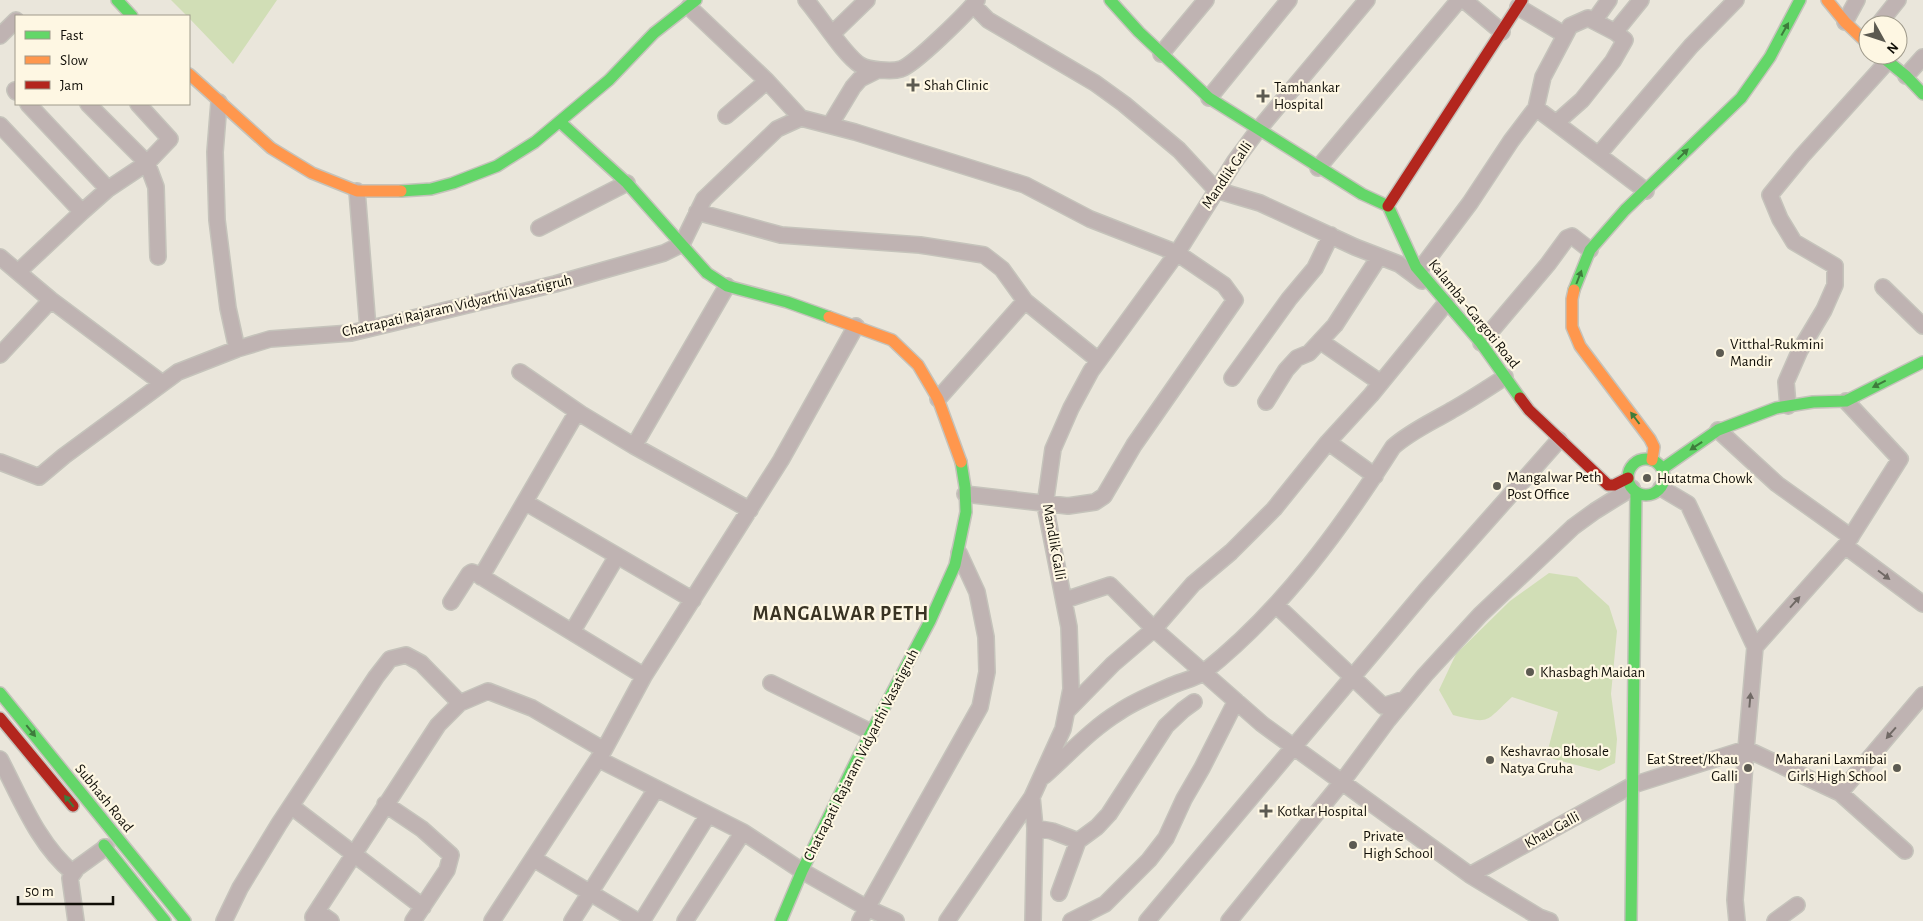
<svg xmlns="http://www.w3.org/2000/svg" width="1923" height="921" viewBox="0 0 1923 921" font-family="'Alegreya Sans',sans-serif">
<rect width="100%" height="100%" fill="#eae6db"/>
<path fill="#d1deb6" d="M 171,0 L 277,0 L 233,64 L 189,18 L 189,16 L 187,16 Z
M 1549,573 L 1577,577 L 1609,606 L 1617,631 L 1611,694 L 1617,739 L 1615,763 L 1599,771 L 1546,757 L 1558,712 L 1512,697 C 1484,723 1491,724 1453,715 L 1439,690 L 1456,654 L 1510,601 Z"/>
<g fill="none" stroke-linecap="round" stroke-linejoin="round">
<defs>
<path id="street" d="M 806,0 C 820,16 844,55 860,65 C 868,70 892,72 901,69 C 914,65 967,13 977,0
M 1464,0 L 1502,32
M 973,5 L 988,20 L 1095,83 L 1124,104 L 1179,150 L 1216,190 L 1260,203 L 1355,247 L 1399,264 L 1422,281
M 689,7 L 767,81 L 801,118
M 1518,7 L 1565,35
M 1594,21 L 1609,0
M 1845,22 L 1857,0
M 1878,25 L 1898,0
M 1615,32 L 1641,0
M 833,33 L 867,0
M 0,36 L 16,20
M 1161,54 L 1206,0
M 1906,76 L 1923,57
M 15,90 L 16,92
M 1209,98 L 1289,0
M 219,102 L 215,152 L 217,220 L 228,308 L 237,349
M 28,104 L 108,189
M 88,104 L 147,163 L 156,187 L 158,257
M 1536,108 L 1543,77 L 1570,26 L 1588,18 L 1615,32 L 1625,40 L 1613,61 L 1582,100 L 1556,123
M 726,116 L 767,81
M 0,125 L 82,212
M 830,125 L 853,87 L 860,79 L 878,70
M 1599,154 L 1691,46 L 1736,0
M 1318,168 L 1459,0
M 357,191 L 368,329
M 697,212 L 781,235 L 920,245 L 984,255 L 1002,269 L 1025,301 L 938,399
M 539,228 L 627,183
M 0,257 L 51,300 L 162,383
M 1419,271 L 1470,203 L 1511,141 L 1536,108 L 1646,191
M 18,272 L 82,212 L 108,189 L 147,163 L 170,139 L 138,104
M 1883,287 L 1923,326
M 1025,301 L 1098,360
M 1320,341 L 1381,383
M 1481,343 L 1548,264 L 1567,238 L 1572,236 L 1590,250
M 0,355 L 51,300
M 520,372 L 581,414 L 634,446 L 750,510
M 1232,378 L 1289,299 L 1315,268 L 1331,235
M 1266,402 L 1286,370 L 1297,358 L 1309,353 L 1335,325 L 1379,257
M 1788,406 L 1786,382 L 1800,350 L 1824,310 L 1835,285 L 1835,266 L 1794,242 L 1780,219 L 1770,195 L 1802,156 L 1887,62
M 1718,430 L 1777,484 L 1851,537
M 1328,442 L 1375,476
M 634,446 L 727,286
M 0,462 L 39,477 L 64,456 L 178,372 L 237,349 L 270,339 L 351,333 L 555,284 L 664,253 L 682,244 L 704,199 L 777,129 L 801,118 L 855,132 L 1025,185 L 1090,219 L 1177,253 L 1224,285 L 1235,300 L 1134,445 L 1104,496 L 1095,502 L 1068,506 L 965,494
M 1661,488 L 1688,504 L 1755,647 L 1746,749 L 1735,900 L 1737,921
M 525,502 L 693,600
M 1845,546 L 1923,604
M 481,577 L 577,412
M 1065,600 L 1110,585 L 1154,629 L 1262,724 L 1470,875 L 1539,917 L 1550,921
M 451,602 L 469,574 L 472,572 L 477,574 L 644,676
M 1276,605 L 1383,706 L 1405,699
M 572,632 L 617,556
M 1755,647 L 1845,546 L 1900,459 L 1846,401
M 771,683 L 871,732
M 1067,711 L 1113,664 L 1154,629 L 1193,584 L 1231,552 L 1274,509 L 1328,442 L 1371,395 L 1446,303
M 0,759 C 21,799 38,844 73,873
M 598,759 L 743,832 L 802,871 L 867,908 L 980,707 L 987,672 L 986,637 L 977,592 L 959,553
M 1044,776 C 1068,755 1091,729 1119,712 C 1135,701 1155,693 1173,685 C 1183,681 1196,678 1204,672 C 1282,610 1340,530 1393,447 C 1411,431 1432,422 1452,410 C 1470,400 1488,388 1505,377
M 1840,793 L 1905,851
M 1032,797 L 1035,828 L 1033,921
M 385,804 L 422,829 L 451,855 L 447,870 L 413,921
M 291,806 L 423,907
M 1035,828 L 1052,831 L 1078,841
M 534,859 L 637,921
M 1470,875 L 1633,785 L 1746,749 L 1840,793 L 1923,695
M 1059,893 L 1078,841 L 1097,827 L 1109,814 L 1166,726 L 1183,710 L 1194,702
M 317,911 L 331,921
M 76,921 L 70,878 L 77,868 L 106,847
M 224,921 L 240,888 L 279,824 L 376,677 L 390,659 L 406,655 L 421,663 L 460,703
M 314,921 L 313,917 L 438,725 L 460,703 L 488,691 L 532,708 L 604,750
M 492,921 L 604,750 L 644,676 L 781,460 L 856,326
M 572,921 L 656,789
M 642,921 L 708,815
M 685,921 L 743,832
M 860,921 L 867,908 L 896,921
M 947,921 L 1032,797 L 1063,729 L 1071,689 L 1069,627 L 1045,505 L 1053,449 L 1071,408 L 1091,371 L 1177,253 L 1235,161 L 1258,130 L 1367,0
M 1071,921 L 1105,904 L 1149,860 L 1166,838 L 1184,799 L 1202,768 L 1236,701
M 1147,921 L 1425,591 L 1559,440
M 1229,921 L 1342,782 L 1388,720 L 1425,675 L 1480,615 L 1573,527 L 1595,511 L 1632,488
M 1775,921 L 1797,905"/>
<path id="fast" d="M 117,0 L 132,16
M 1110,0 L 1139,32 L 1209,98 L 1362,194 L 1388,206 L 1416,267 L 1481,343 L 1520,398
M 1880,55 L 1906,76 L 1923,94
M 560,122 L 627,183 L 707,273 L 727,286 L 787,302 L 829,317
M 401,191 L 431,189 L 453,183 L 497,166 L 535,142 L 609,80 L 654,33 L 696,0
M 1574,290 L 1590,250 L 1625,210 L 1741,98 L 1770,57 L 1800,0
M1628 477a18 18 0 1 1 36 0a18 18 0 1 1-36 0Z
M 1662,469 L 1718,430 L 1776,408 L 1813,402 L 1846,401 L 1923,362
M 0,693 L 185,921
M 104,845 L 165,921
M 781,921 L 802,871 L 858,757 L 930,621 L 955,565 L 966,512 L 965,487 L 961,462
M 1631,921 L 1636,492"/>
<path id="slow" d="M 1827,0 L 1845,22 L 1868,44
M 189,74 L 271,148 L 312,173 L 357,191 L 401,191
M 1574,290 L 1572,299 L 1572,327 L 1580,346 L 1650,439 L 1654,447 L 1652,460
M 829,317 L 892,340 L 918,365 L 938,399 L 961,462"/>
<path id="jam" d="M 1388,206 L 1522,0
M 1520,398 L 1529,410 L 1608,485 L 1614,485 L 1628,478
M 0,718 L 73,806"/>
</defs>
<use href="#street" stroke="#c5c3bb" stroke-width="18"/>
<use href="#fast" stroke="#c5c3bb" stroke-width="14"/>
<use href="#slow" stroke="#c5c3bb" stroke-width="14"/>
<use href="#jam" stroke="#c5c3bb" stroke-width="14"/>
<use href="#street" stroke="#bfb3b2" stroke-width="15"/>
<use href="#fast" stroke="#63d668" stroke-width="11"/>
<use href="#slow" stroke="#ff974d" stroke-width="11"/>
<use href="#jam" stroke="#b3261e" stroke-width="11"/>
</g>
<defs><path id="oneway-solid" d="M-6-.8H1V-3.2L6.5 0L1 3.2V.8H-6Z" transform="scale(1.25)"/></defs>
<g fill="#3e7c3c">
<use href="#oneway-solid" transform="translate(1785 29) rotate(-61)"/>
<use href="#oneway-solid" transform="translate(1683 154) rotate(-44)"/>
<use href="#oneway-solid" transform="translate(1579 277) rotate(-69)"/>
<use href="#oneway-solid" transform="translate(1879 384) rotate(153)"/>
<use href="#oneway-solid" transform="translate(1635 418) rotate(-127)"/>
<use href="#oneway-solid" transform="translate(1696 446) rotate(146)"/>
<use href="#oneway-solid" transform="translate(31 731) rotate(51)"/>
<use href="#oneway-solid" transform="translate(69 801) rotate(-129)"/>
</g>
<g fill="#706965">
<use href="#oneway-solid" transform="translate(1884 575) rotate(37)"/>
<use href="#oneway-solid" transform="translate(1795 602) rotate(-48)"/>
<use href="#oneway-solid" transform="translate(1750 700) rotate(-85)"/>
<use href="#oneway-solid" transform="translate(1891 733) rotate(131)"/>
</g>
<g fill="#5c5a51" stroke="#fef7e3" stroke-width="2">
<path d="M910.5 77.5h5v5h5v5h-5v5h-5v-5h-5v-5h5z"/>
<path d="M1260.5 88.5h5v5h5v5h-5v5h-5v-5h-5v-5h5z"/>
<circle cx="1720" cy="353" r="5"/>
<circle cx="1647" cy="478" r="5"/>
<circle cx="1497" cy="486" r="5"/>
<circle cx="1530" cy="672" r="5"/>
<circle cx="1490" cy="760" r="5"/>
<circle cx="1748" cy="768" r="5"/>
<circle cx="1897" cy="768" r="5"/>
<path d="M1263.5 803.5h5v5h5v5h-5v5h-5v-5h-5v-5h5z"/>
<circle cx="1353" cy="845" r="5"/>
</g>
<g text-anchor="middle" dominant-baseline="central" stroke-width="4.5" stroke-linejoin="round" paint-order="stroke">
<g font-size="15" fill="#100e07" stroke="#fef7e3" text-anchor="start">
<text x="924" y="85">Shah Clinic</text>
<text x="1274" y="87">Tamhankar<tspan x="1274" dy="17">Hospital</tspan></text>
<text x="1730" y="344">Vitthal-Rukmini<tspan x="1730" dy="17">Mandir</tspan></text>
<text x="1507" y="477">Mangalwar Peth<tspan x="1507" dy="17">Post Office</tspan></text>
<text x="1657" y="478">Hutatma Chowk</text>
<text x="1540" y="672">Khasbagh Maidan</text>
<text x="1500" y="751">Keshavrao Bhosale<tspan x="1500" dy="17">Natya Gruha</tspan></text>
<text x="1738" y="759" text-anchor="end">Eat Street/Khau<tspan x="1738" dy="17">Galli</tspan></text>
<text x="1887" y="759" text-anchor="end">Maharani Laxmibai<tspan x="1887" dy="17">Girls High School</tspan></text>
<text x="1277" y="811">Kotkar Hospital</text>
<text x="1363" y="836">Private<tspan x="1363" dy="17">High School</tspan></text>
</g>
<g font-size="15" fill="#100e07" stroke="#fef7e3">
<text transform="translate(1227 175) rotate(-56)">Mandlik Galli</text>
<text transform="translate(457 306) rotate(-13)">Chatrapati Rajaram Vidyarthi Vasatigruh</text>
<text transform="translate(1474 314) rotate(51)">Kalamba -Gargoti Road</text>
<text transform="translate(1054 542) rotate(80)">Mandlik Galli</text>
<text transform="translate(861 755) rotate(-63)">Chatrapati Rajaram Vidyarthi Vasatigruh</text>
<text transform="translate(104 798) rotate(51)">Subhash Road</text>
<text transform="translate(1552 830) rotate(-29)">Khau Galli</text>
</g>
<g font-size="20" font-weight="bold" letter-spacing="1" fill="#393323" stroke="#fef7e3">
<text x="841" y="614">MANGALWAR PETH</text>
</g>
</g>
<rect x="15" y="15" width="175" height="90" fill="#fef7e3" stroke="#9f9a8b"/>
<rect x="25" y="31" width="25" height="8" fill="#63d668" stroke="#9f9a8b"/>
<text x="60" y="40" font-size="15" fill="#100e07">Fast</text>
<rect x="25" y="56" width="25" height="8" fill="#ff974d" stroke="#9f9a8b"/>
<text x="60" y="65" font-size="15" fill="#100e07">Slow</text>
<rect x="25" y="81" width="25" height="8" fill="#b3261e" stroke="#9f9a8b"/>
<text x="60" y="90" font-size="15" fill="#100e07">Jam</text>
<g transform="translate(1883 40) rotate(130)"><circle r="24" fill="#fef7e3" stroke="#9f9a8b"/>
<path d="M0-4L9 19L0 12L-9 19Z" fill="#5c5a51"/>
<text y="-8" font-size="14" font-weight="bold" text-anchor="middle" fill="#100e07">N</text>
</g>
<path d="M18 896v8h95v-8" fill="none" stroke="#100e07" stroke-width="2.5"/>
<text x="25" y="896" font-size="15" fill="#100e07" stroke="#fef7e3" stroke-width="4" paint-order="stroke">50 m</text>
</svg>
